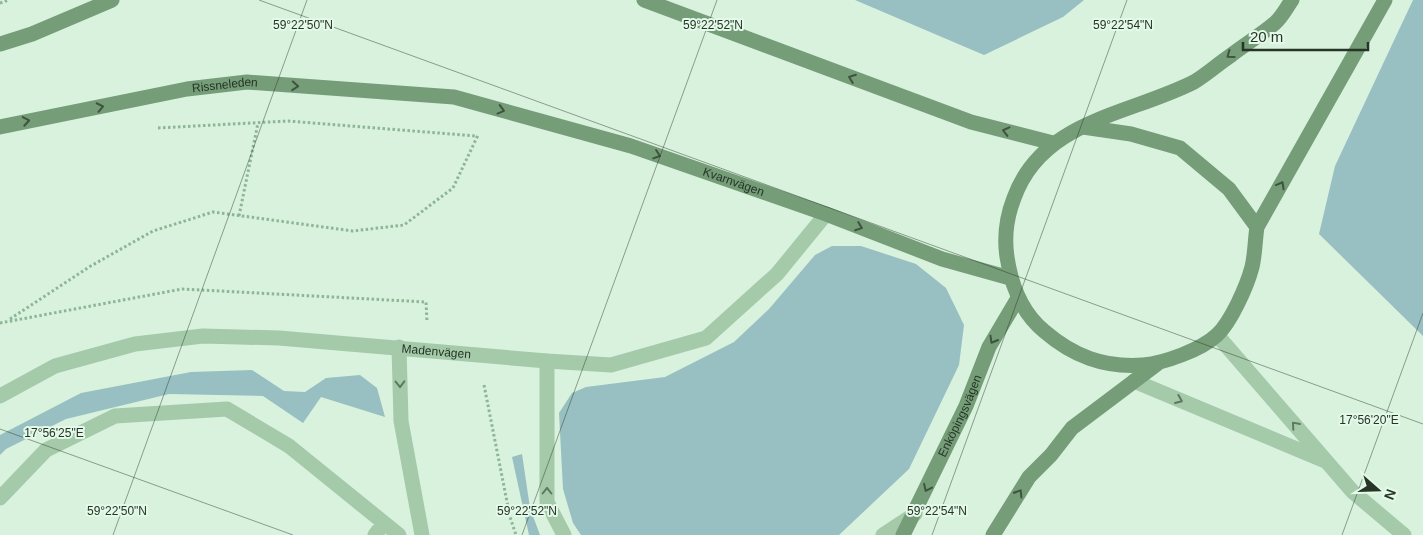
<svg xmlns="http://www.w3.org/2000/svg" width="1423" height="535" viewBox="0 0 1423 535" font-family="Arial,sans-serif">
<rect width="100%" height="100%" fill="#d8f2de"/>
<path fill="#98bfc1" d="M 855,0 L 1084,0 L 1063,17 L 984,55 Z
M 1413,0 L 1423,0 L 1423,336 L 1319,234 L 1335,166 Z
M 832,246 L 861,246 L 916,264 L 946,288 L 964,325 L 959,365 L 909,469 L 839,535 L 581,535 L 573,523 L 563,489 L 559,413 L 572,393 L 586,387 L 665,377 L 734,342 L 769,309 L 815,255 Z
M 252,370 L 284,391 L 305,392 L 326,378 L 360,375 L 377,388 L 385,417 L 321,397 L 303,423 L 263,396 L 169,394 L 66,419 L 6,449 L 0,455 L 0,435 L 81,393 L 191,372 Z
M 522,454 L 530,508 L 540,535 L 529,535 L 512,457 Z"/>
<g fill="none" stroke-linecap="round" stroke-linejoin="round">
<path stroke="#8eb594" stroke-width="3" stroke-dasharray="2.5 2.5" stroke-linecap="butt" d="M 0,3 L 9,0
M 158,128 L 288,121 L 476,136
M 239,216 L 258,123
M 10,319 L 89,267 L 153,231 L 213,212 L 353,231 L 404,225 L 453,188 L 478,135
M 0,323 L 182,289 L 426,302 L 427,322
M 484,385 L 510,517 L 516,535"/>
<path stroke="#a4caaa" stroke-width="15" d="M 399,347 L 401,421 L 422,535
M 0,498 L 46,450 L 115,416 L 227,409 L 289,446 L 399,535
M 375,535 L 384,523"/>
<g stroke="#a4caaa" stroke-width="15">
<path d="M 1217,335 L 1353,492 L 1404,535"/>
<path d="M 547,361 L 547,502 L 564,535"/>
<path d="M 1134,381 L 1323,460"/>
<path id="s1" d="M 0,396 L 55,366 L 135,344 L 203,336 L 279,338 L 547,361 L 611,365 L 706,338 L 777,274 L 826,214"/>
<path d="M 883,535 L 915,514"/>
</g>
<g stroke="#759d78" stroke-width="15">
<path d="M 644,0 L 971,122 L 1053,143"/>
<path d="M 1292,0 C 1287,7 1282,17 1275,23 C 1261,35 1244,45 1230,56 C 1218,64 1206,75 1194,82 C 1129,115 1042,120 1014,198 C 1007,216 1004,237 1007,257 C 1011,284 1021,312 1044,331 C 1073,356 1104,368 1143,365 C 1164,363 1201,350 1217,335 C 1231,322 1247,286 1252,267 C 1255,255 1255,240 1257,227 L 1385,0"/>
<path d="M 0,44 L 32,34 L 112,0"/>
<path id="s2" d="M 0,127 L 187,89 L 247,82 L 454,97 L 631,146 L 826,214 L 942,259 L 1010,278"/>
<path d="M 1083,127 L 1131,134 L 1180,148 L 1229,189 L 1257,227"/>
<path id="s3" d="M 903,535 L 966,406 L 989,347 L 1018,298"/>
<path d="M 993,535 L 1029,477 L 1051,455 L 1072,428 L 1157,364"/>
</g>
</g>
<defs><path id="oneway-chevron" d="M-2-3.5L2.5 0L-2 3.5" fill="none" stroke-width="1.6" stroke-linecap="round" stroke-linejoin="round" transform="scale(1.25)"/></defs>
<g stroke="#3e543f">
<use href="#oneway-chevron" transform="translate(1230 55) rotate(144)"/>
<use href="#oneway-chevron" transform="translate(852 78) rotate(-159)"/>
<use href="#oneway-chevron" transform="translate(295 86) rotate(4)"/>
<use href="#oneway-chevron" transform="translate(100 107) rotate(-12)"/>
<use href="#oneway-chevron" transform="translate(501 110) rotate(15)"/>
<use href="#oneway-chevron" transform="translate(26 121) rotate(-10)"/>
<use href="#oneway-chevron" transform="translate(1006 131) rotate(-166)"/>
<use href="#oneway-chevron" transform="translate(657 155) rotate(19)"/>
<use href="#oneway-chevron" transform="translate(1281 185) rotate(-61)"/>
<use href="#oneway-chevron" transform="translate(859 227) rotate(21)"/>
<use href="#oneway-chevron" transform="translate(993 340) rotate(120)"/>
<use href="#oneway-chevron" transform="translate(927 488) rotate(115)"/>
<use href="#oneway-chevron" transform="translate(1019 493) rotate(-58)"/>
</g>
<g stroke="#5f7861">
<use href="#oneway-chevron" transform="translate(400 384) rotate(89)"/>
<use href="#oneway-chevron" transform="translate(1179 400) rotate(23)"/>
<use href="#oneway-chevron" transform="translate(1295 425) rotate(-131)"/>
<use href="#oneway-chevron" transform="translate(547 491) rotate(-90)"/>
</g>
<path fill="none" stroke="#263526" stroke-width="1" stroke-opacity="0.45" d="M 259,0 L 1423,424M 0,429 L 293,535M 113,535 L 307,0M 522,535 L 717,0M 932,535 L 1127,0M 1342,535 L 1423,313"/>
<g text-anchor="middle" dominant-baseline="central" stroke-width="4" stroke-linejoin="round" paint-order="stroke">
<g font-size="12" fill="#263526" stroke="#e4f9e9">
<text stroke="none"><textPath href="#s2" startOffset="229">Rissneleden</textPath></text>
<text stroke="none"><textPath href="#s2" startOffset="751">Kvarnvägen</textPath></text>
<text stroke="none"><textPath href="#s1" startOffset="448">Madenvägen</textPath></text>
<text stroke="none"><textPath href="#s3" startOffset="132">Enköpingsvägen</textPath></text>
</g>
</g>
<g font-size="12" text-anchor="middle" fill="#263526" stroke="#e4f9e9" stroke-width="4" stroke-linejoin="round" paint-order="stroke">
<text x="303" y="29">59°22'50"N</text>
<text x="713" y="29">59°22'52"N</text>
<text x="1123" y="29">59°22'54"N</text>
<text x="1369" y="424">17°56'20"E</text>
<text x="54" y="437">17°56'25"E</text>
<text x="117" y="515">59°22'50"N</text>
<text x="527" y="515">59°22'52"N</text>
<text x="937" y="515">59°22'54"N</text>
</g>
<g transform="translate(1378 490) rotate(110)" stroke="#e4f9e9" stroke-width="4" paint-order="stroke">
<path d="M0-4L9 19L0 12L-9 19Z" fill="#263526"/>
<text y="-8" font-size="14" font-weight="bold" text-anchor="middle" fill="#263526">N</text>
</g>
<path d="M1243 42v8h125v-8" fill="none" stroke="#263526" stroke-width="2.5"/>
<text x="1250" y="42" font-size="15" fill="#263526" stroke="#e4f9e9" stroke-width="4" paint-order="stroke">20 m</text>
</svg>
